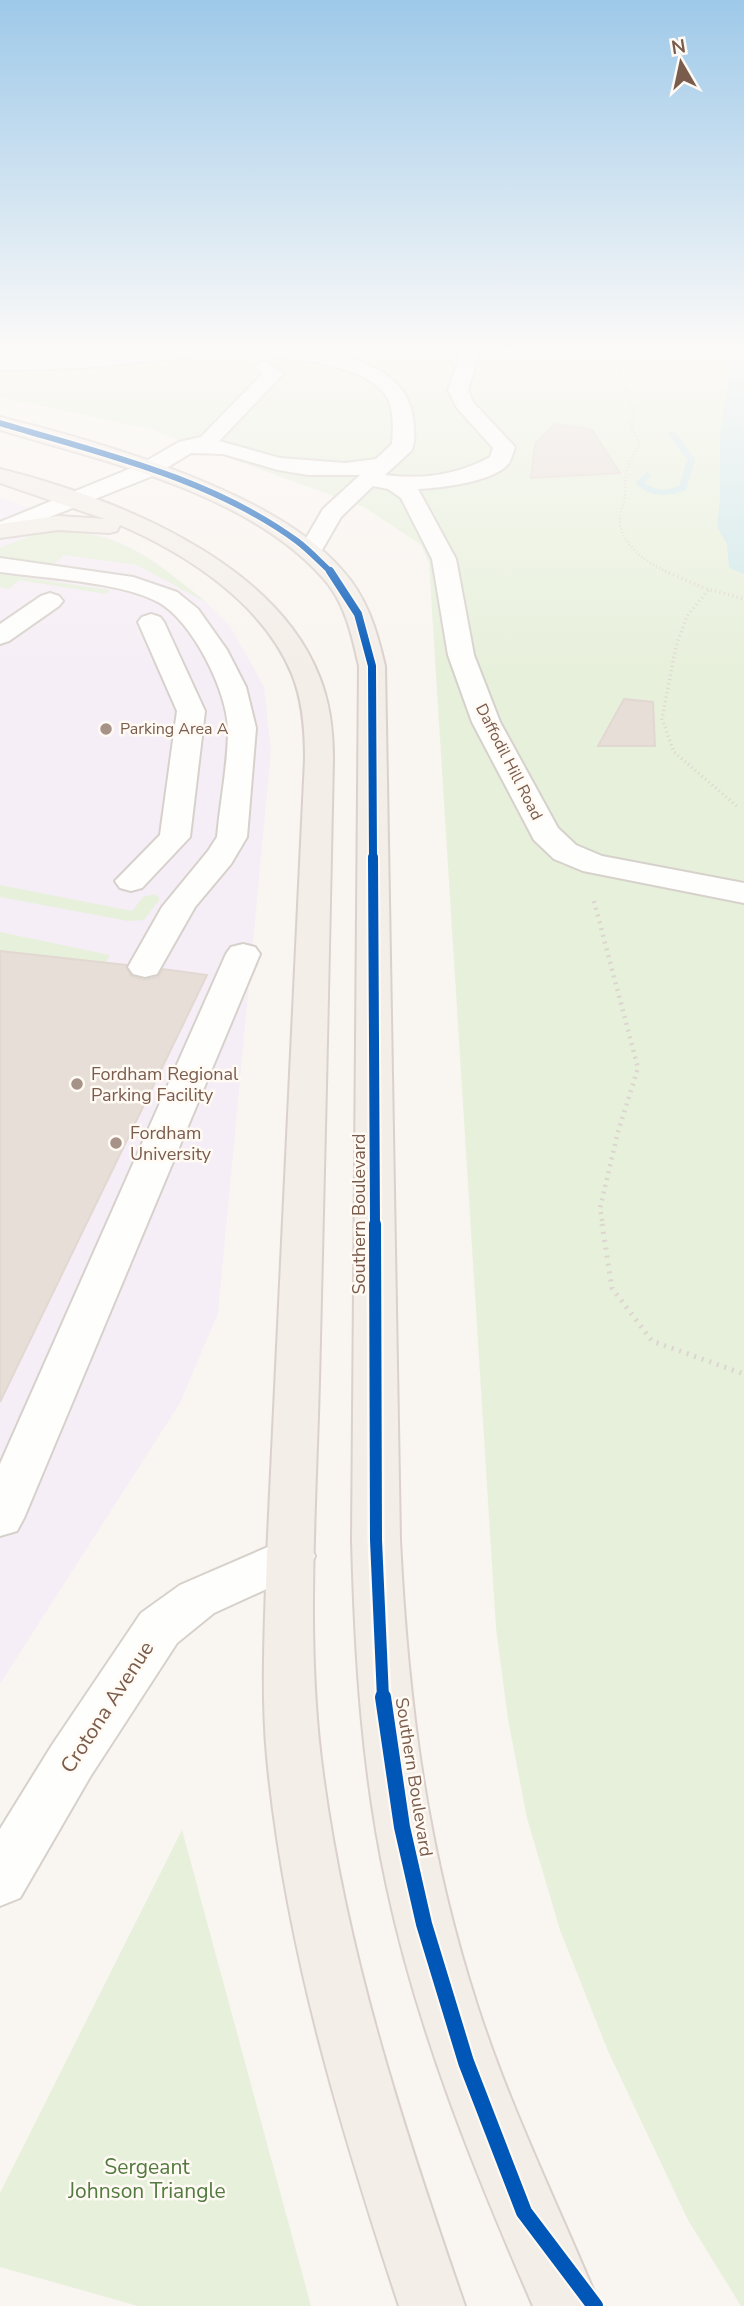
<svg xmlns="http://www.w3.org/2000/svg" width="744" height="2306" viewBox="0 0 744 2306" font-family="'Nunito Sans',sans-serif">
<rect width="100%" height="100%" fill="#f9f5f0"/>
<path fill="#f6eef6" d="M 0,497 L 120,542 L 153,560 L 207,603 L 231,627 L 264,687 L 271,751 L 218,1313 L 180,1403 L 0,1684 Z"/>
<path fill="#e7f0db" d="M 0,351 L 744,351 L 744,2306 L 741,2306 L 688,2220 L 608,2051 L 560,1930 L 527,1818 L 508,1719 L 496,1628 L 429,563 L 421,545 L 364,507 L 150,429 L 0,397 Z
M 54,531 C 120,530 158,563 207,603 L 137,565 L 64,555 L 52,566 L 0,558 L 0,548 L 4,546 L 36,534 Z
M 0,574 L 110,590 L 106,594 L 19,580 L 9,589 L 0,587 Z
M 0,885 L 132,911 L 143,897 L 155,894 L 160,899 L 144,920 L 128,921 L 0,897 Z
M 0,932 L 110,955 L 106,963 L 0,951 Z
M 182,1830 L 311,2306 L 138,2306 L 0,2267 L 0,2193 Z"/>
<path fill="#d0e8ea" d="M 724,351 L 744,351 L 744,574 L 729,568 L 727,544 L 717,527 L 720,502 L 720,434 L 730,370 L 718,356 Z"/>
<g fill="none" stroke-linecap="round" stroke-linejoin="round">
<path fill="#d0e8ea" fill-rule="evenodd" d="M 669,432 L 675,432 L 695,460 L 686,490 C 668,497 650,498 635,483 L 647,472 L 651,475 L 645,483 C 657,491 666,491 679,486 L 687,460 L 668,434 Z"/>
</g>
<path fill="#e6ded7" stroke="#e2d8d2" stroke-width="2" d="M 555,424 L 592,430 L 620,473 L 531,478 L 535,444 Z
M 624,699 L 653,702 L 655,746 L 598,746 Z
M 0,951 L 126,965 L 131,976 L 144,980 L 158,977 L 163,969 L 207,975 L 0,1402 Z"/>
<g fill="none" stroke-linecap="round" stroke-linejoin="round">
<defs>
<path id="minor" d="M 138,351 L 197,351 L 188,357 L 82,368 L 0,370 L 0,358 L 82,356 Z
M 263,351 C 311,346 406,356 413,418 C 414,428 416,442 411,451 L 385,475 C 420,480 458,475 490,457 L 493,448 L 457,408 L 448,390 L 462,351 L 480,351 L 468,390 L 473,402 L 515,447 C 513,452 512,458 509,463 C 495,482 440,488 418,489 L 456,559 L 474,655 L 500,722 L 558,828 L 576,845 L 602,856 L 744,883 L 744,903 L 583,871 L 554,859 L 534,840 L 472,722 L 448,655 L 432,559 L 401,498 L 388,489 L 373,486 L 341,517 L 318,557 L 302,557 L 298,552 L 323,509 L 360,475 L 308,475 L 278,470 L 223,454 L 191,453 L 155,475 L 0,537 L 0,522 L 139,465 L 179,442 L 201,437 L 262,374 L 254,367 L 264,361 L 284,373 L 219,441 L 280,458 L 345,463 L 376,459 L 392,444 C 393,430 394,415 389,401 C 376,372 321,362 293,359 C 283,357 269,359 263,351 Z
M 0,558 L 133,577 L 177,592 L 198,609 L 227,650 L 246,687 L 256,728 L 247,837 L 231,864 L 195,907 L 157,974 L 145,977 L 133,974 L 128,967 L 162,907 L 208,851 L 217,837 C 220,802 228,765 228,730 C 228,692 192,620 158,602 C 121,582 43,578 0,572 Z
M 50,593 L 59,596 L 63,601 L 59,606 L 9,641 L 0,644 L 0,624 L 41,596 Z
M 151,614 L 160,617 L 164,622 L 205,711 L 190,837 L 142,888 L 131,891 L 120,888 L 115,881 L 160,835 L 177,711 L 138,622 L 142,617 Z
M 243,944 L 255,947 L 260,954 L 24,1518 L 17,1531 L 0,1536 L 0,1464 L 226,954 L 231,947 Z
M 291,1537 L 308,1542 L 315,1556 L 308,1570 L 214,1613 L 177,1643 L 90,1777 L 20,1898 L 0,1906 L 0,1829 L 52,1745 L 141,1613 L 180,1585 Z"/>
<path id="major" d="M 0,417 C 100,442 274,491 342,570 C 367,597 377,631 385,666 L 400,1540 C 408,1704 427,1851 478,2008 C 511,2110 559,2207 600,2306 L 533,2306 C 474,2170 418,2032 387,1887 C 362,1773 355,1657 352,1540 L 359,666 C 352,635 345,602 323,578 C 247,492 106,462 0,430 Z
M 0,469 C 112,497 274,560 319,676 C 330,703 333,730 333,759 C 329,966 324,1174 319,1381 C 316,1506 306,1635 321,1759 C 344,1947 403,2127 465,2306 L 399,2306 C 340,2127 285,1946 267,1757 C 261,1690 265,1623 267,1556 L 305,759 C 305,730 303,701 292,674 C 263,603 187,554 120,525 L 117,531 L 109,533 L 58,530 L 0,538 L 0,524 L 58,516 L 105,519 L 0,483 Z"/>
</defs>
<use href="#minor" stroke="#d7d1cb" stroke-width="4"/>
<use href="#major" stroke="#dad1cc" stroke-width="4"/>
<path stroke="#dcd5d0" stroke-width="2.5" stroke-dasharray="1 2.5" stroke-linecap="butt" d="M 633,351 L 625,360 L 619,374 L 635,410 L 630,424 L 640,444 C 628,462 624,475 625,496 C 625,503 620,510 620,518 C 618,544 648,563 669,573"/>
<path stroke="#dcd5d0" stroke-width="3.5" stroke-dasharray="1 3.5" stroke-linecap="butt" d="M 665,571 L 704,588 L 744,599
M 708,590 L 687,616 L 676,646 L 662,719 L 674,752 L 739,808"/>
<path stroke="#dcd5d0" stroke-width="4.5" stroke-dasharray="2 5" stroke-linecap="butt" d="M 594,901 L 638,1068 L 618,1132 L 600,1208 L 603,1226"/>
<path stroke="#dcd5d0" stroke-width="5" stroke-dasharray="2 6" stroke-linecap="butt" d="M 602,1224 L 612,1288 L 652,1341 L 744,1374"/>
<use href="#minor" fill="#fefefd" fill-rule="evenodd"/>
<use href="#major" fill="#f3eee8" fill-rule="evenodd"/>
<defs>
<path id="cycleway-far4" d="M 0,423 C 100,453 211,478 297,541 C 309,550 320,562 332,573"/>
<path id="cycleway-far3" d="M 330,571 L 358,614 L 372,666 L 373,858"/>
<path id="cycleway-far2" d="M 373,857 L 375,1226"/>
<path id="cycleway-far1" d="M 375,1224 L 376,1540 L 383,1698"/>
<path id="cycleway" d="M 383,1697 L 402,1827 L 424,1924 L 466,2062 L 524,2212 L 595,2306"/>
</defs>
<use href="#cycleway-far4" stroke="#fffaf3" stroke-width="9"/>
<use href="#cycleway-far3" stroke="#fffaf3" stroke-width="11"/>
<use href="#cycleway-far2" stroke="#fffaf3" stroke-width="14"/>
<use href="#cycleway-far1" stroke="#fffaf3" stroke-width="17"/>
<use href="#cycleway" stroke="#fffaf3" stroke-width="20"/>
<use href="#cycleway-far4" stroke="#0057b8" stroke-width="6"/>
<use href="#cycleway-far3" stroke="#0057b8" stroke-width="8"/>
<use href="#cycleway-far2" stroke="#0057b8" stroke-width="10"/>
<use href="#cycleway-far1" stroke="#0057b8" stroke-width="12"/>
<use href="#cycleway" stroke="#0057b8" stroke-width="16"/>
</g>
<linearGradient id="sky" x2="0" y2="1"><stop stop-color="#9ec9e9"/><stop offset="0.52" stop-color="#fcfaf8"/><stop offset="1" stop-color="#fcfaf8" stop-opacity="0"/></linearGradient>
<rect width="744" height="673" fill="url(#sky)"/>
<g fill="#a69286" stroke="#fffaf3" stroke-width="2.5">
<circle cx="106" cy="729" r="7"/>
<circle cx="77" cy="1084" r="7"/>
<circle cx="116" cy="1143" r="7"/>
</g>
<g text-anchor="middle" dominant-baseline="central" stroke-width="5" stroke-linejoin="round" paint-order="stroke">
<g font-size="16" fill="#7a5c4d" stroke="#fffaf3" text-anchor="start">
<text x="120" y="729">Parking Area A</text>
</g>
<g font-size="16" fill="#7a5c4d" stroke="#fffaf3">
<text transform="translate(509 762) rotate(63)">Daffodil Hill Road</text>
</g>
<g font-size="18" fill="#7a5c4d" stroke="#fffaf3" text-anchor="start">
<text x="91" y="1074">Fordham Regional<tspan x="91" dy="21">Parking Facility</tspan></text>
<text x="130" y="1133">Fordham<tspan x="130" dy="21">University</tspan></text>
</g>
<g font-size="18" fill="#7a5c4d" stroke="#fffaf3">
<text transform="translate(359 1214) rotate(-90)">Southern Boulevard</text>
<text transform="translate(414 1777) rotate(81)">Southern Boulevard</text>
</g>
<g font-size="21" fill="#7a5c4d" stroke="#fffaf3">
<text transform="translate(107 1707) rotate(-57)">Crotona Avenue</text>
</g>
<g font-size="21" fill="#537a41" stroke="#fffaf3">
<text x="147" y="2167">Sergeant<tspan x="147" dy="24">Johnson Triangle</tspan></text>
</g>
</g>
<g transform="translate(681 63) rotate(351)" stroke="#fffaf3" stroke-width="5" paint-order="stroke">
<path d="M0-5L12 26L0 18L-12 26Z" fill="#7a5c4d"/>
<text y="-10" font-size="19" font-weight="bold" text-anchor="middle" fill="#7a5c4d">N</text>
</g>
</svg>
